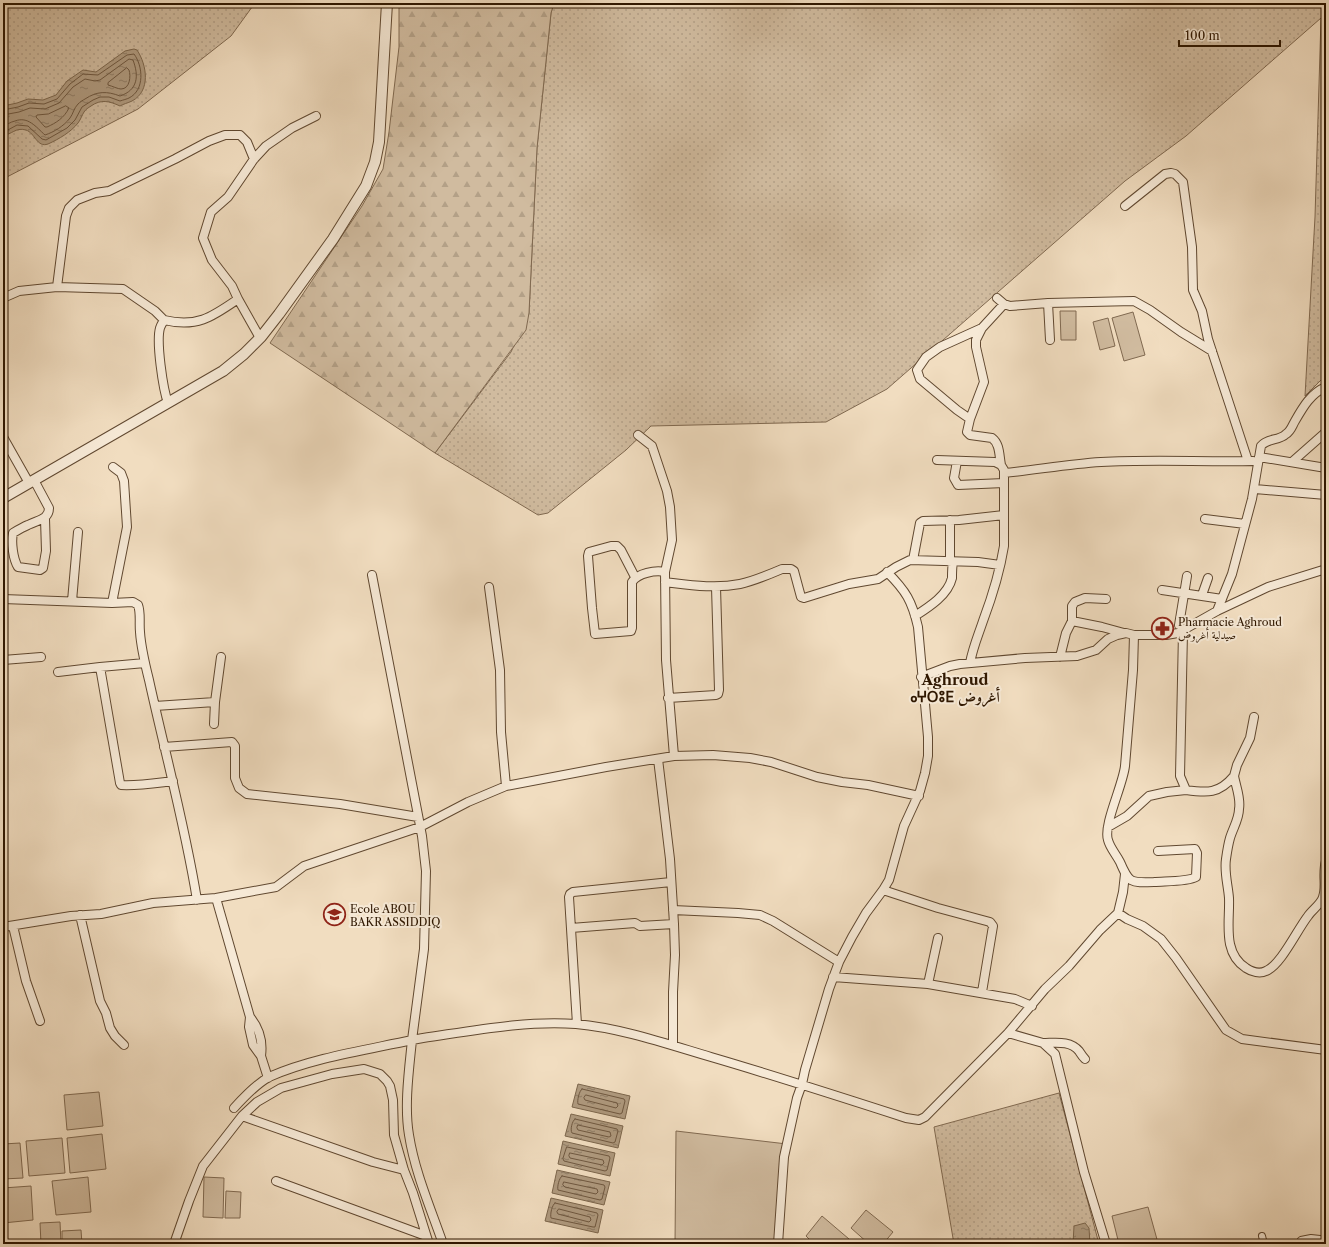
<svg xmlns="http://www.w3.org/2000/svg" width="1329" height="1247" viewBox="0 0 1329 1247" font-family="'Libre Caslon Text',Amiri,'Noto Sans Tifinagh',serif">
<defs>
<pattern id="green-dots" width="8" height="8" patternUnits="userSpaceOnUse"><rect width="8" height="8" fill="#d0bb9f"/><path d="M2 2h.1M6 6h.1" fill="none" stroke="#b3a087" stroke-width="1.8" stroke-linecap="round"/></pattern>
<pattern id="forest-firs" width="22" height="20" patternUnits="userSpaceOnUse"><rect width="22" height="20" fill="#d0bb9f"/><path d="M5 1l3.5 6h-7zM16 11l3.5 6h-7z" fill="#b3a087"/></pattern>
<pattern id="water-ripples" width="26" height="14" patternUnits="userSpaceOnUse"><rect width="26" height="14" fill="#af9a7f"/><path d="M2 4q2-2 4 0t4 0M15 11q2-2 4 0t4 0" fill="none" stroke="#8f7d66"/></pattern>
</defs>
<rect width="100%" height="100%" fill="#f1ddc0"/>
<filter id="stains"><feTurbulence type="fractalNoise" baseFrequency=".005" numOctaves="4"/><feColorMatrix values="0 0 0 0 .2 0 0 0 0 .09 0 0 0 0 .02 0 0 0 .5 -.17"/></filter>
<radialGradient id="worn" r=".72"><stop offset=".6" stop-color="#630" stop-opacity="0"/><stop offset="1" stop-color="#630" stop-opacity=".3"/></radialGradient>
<path fill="url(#green-dots)" stroke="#806950" d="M 3,3 L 255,3 L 231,36 L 138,109 L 3,179 Z
M 554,3 L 1326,3 L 1326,375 L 1305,396 L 1315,217 L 1321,18 L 1186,136 L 1125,181 L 887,389 L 826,422 L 651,426 L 626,450 L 548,513 L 538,515 L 435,453 L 511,352 L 529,313 L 537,148 L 551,13 Z
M 1059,1093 L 1099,1244 L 954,1244 L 934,1127 Z"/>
<path fill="url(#forest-firs)" stroke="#806950" d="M 399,3 L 554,3 L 551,13 L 537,148 L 529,313 L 526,330 L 435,453 L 270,343 L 362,206 L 383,169 L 389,132 L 399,47 Z"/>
<path fill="#d0bb9f" stroke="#806950" d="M 1060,311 L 1076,311 L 1076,340 L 1061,340 Z
M 1133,312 L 1145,355 L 1124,361 L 1112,318 Z
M 1108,318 L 1115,346 L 1100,350 L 1093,322 Z
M 99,1092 L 103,1126 L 67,1130 L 64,1095 Z
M 676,1131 L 787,1144 L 779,1244 L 675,1244 Z
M 102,1134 L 106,1169 L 70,1173 L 67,1138 Z
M 62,1138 L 65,1173 L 29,1176 L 26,1141 Z
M 20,1143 L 23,1178 L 3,1179 L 3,1144 Z
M 88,1177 L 91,1212 L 56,1215 L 52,1181 Z
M 204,1177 L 224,1178 L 223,1218 L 203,1217 Z
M 31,1186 L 33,1220 L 3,1223 L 3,1188 Z
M 226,1191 L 241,1192 L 240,1218 L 225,1218 Z
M 1148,1207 L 1158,1243 L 1153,1244 L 1119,1244 L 1112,1216 Z
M 866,1210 L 893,1232 L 883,1244 L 869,1244 L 851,1228 Z
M 822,1216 L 849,1239 L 845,1244 L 814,1244 L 806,1236 Z
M 60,1222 L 61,1244 L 41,1244 L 40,1223 Z
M 81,1230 L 82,1244 L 62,1244 L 62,1231 Z"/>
<path fill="url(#water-ripples)" stroke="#7c664c" d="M 134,49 L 137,50 C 147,65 151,91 132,101 C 128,103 123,104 120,106 C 109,101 101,99 91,106 C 88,108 86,109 84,112 C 82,115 81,119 78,123 C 71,132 59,139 48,144 C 37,148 35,133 26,130 C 15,127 12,135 3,135 L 3,106 L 17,103 L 28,99 L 43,100 L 56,95 L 67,81 L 83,70 L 96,72 L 125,51 Z
M 578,1084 L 630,1096 L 625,1119 L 572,1107 Z
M 571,1114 L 623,1126 L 618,1148 L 565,1136 Z
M 563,1141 L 615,1153 L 610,1176 L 558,1164 Z
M 557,1170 L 610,1182 L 604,1205 L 552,1193 Z
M 551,1198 L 603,1210 L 598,1233 L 545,1221 Z
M 1085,1223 L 1089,1228 L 1090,1244 L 1073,1244 L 1074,1226 Z"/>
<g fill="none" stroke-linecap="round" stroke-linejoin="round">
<path stroke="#6f5840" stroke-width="1" d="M 127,68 L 129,70 C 131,76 130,89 121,89 C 118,89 112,86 108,85 L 108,83 Z
M 66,106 L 69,108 C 64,118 56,123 47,127 L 45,127 L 36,117 L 37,115 L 48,114 Z
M 3,110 L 18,107 L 29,103 L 44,104 L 57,99 L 70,84 L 83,74 L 98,75 L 127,55 L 134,54 C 143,66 145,90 129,98 C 127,99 123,100 120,101 L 109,97 L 100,97 L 93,100 L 82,107 L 75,120 L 67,128 L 46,140 L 42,139 L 28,126 L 17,125 L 6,131 L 3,131
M 3,115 L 19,112 L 30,108 L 45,109 L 59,103 L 73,87 L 85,79 L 95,81 L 100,80 L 129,59 L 133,60 C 139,76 138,90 120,96 C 107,91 97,91 85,99 C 83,100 80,102 78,104 C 74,108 73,114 70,118 C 64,126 54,132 45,135 C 36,127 28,116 15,121 C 10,122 7,125 3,126
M 582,1089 L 624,1099 L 625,1101 L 622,1113 L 620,1114 L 578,1104 C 577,1101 579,1091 582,1089 Z
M 586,1095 L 617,1103 L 618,1106 L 616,1108 L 585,1100 L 584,1098 Z
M 575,1119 L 617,1129 L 618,1131 L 615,1142 L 613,1143 L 572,1133 C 570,1130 572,1121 575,1119 Z
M 578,1125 L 610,1132 L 611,1136 L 609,1137 L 578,1130 L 577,1128 Z
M 567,1147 L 609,1156 L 610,1158 L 607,1170 L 605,1171 L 564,1161 L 563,1159 Z
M 570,1153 L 603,1160 L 604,1163 L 602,1165 L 570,1158 L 569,1156 Z
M 562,1176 L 604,1185 L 605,1187 L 602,1199 L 600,1200 L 558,1190 C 557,1187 559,1178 562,1176 Z
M 564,1182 L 597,1189 L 598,1192 L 596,1194 L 565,1187 L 563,1185 Z
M 555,1203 L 597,1213 L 598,1215 L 595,1227 L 593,1227 L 551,1218 C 550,1214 552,1205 555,1203 Z
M 559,1209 L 590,1217 L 591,1220 L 589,1222 L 558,1214 L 557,1212 Z"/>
<defs>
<path id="pedestrian" d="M 1262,1236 L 1264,1244
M 1303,1244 L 1301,1240 L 1311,1238 L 1320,1239 L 1322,1244"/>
<path id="minor" d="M 1125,206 L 1165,174 L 1171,173 L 1175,174 L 1183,182 L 1192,247 L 1193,290 L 1202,311 L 1208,339 L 1248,461
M 57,287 L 66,216 L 69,208 L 77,200 L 95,193 L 109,191 L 175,159 L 209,141 L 225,135 L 240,135 L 247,142 L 254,159
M 3,298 L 19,291 L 57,287 L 123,289 L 155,311 L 164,320
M 997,298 L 1004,304 L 1010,306 L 1048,303 L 1134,301 L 1150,310 L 1181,332 L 1212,351
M 238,299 L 260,338
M 1048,303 L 1050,340
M 168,403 C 163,389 156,342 160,328 C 161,325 163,322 164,320 C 197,328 212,317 238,299 L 232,286 L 212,260 L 203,238 L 211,212 L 228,197 L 254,159 L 266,146 L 292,128 L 316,116
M 970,419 L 957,410 L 920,379 L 917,370 L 926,357 L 940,347 L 982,328
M 638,435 L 652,446 L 667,491 L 670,507 L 672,540 L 665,572 L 666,660 L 674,756
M 3,437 L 29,483
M 1259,457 L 1326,468
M 937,460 L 995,462 L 1001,465 L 1004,470 L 1004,546 C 1000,571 992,597 983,621 C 978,636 973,647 970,663
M 957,461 L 954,478 L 958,485 L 1004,483
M 1292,462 L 1326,432
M 1001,465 C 999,455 1000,444 992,438 L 970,435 L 967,432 L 970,419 L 984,382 L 976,347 L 976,340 L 982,328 L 1004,304
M 1004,473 C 1036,470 1068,464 1101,462 C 1151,459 1202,462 1253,461
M 34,480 L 49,508 C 49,520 37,520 28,525 C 23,527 18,530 13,533 C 11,542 13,559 18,567 L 40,570 L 43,568 L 46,551 L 45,519
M 1255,489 L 1326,495
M 1205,519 L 1245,524
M 913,560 L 920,523 L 923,521 L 959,520 L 1004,515
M 950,562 L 950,520
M 372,575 L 422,836 L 426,871 L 424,949 L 412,1040 L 423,1038 C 471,1031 527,1020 576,1024 C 621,1028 667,1044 711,1057 C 776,1076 841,1097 906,1118 L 919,1120 L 925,1117 L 1008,1033 L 1045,989 L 1069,966 L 1100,930 L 1118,913 L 1123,892 L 1125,874
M 635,577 L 621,550 L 617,546 L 611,546 L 589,552 L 588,556 L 592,608 L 595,634 L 631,631 L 632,628 L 632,582 C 638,573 655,570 665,572
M 665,582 C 690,585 715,589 740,584 C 754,581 768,575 782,569 L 791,569 L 794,571 L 801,597 L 804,598 L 849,584 L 878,579 L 896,567 L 910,560 L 978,562 L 1000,565
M 489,587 L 500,670 L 501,732 L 506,786
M 1162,590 L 1222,599
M 1202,595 L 1208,578
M 3,599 L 112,603 L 133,602 L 138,605 C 141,613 139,623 140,632 C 141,648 145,664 149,680 C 165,753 185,825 197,900
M 72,601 L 78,532
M 112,603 L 127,527 L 124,481 L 121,473 L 113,467
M 1217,611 L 1232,574 L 1252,499 L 1261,446 C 1267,438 1279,441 1286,434 C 1291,431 1292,426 1295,421 C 1303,407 1311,393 1326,387
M 915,616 C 929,607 948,595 952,578 C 952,573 952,567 953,562
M 1072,621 L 1072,606 L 1075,602 L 1085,598 L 1106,599
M 1179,625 L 1187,576
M 1183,632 L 1180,776 L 1186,790 C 1207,793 1219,794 1234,776 C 1236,787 1241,798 1239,809 C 1239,819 1233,828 1230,838 C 1228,845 1227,852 1226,859 C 1224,872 1228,885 1229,898 C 1230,922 1222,953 1246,968 C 1252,972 1260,974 1266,971 C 1281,965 1297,930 1308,916 C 1312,910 1321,904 1323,897 C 1327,886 1322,874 1326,861
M 1134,635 L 1133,670 L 1125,766 C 1123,785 1103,825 1108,840 C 1110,848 1116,854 1120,862 C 1129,883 1130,883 1154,882 C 1165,881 1187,882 1196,877 L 1197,853 L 1195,849 L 1158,851
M 1060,657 L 1066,633 L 1072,621 L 1102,627 L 1124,633
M 3,660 L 41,657
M 145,663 L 100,667 L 120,783 L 121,785 C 138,786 156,783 173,781
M 58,672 L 100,667
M 921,677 L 950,666 L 960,664 L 1025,658 L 1077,656 L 1096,650 L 1108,639 L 1117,635 L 1126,633 L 1134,635 L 1166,635 L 1178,633 L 1217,611 L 1268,587 L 1326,569
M 668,698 L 716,695 L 718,694 L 719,690 L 716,587
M 155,706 L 215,702
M 214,724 L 215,702 L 221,657
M 164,747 L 232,742 L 235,746 L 235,778 L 239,788 L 247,794 L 340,804 L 418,817
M 658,759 L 670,859 L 674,924 L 675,955 L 673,992 L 673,1045
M 1234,776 L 1237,765 L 1250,738 L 1254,717
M 1108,827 L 1127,816 L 1149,796 L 1167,792 L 1186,790
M 883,890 L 938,908 L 990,922 L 993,926 L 982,992
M 216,898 L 276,887 L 304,866 L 420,827 L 468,802 L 506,786 L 606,767 L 674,756 L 713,755 L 750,758 L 771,762 L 817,777 L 842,782 L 868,785 L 919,796
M 673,910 L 738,913 L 760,915 L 773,921 L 839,962
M 1118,913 L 1127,919 L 1143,926 L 1161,939 L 1176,958 L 1226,1030 L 1242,1039 L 1326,1050
M 80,915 L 100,1001 L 106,1013 L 110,1028 L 115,1036 L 124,1045
M 13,926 L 26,981 L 40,1021
M 3,927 L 71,916 L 101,914 L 153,903 L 216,898 L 250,1017 C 260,1029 263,1041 261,1056
M 571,928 L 635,923 L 640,926 L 674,924
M 833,977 L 928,984 L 1015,999 L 1032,1006
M 928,984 L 938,938
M 250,1017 L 249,1027 L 253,1045 L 261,1056 L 268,1078
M 577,1024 L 569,897 L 570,894 L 573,892 L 671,882
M 1008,1033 L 1043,1043 L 1055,1054 L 1084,1172 L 1106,1244
M 1043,1043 C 1055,1043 1070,1040 1079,1051 C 1081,1054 1082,1056 1085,1059
M 234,1108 C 244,1097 256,1084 269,1077 C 312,1058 366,1050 412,1040 C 409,1070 404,1106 409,1135 C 415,1173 431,1209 443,1244
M 242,1116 L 373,1162 L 404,1170
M 276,1181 L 426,1236
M 174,1244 L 189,1201 L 203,1166 L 242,1116 L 257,1102 L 281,1088 L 332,1074 L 364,1069 L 380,1074 L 387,1081 L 390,1086 L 393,1100 L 394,1135 L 404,1170 L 413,1193 L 429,1244
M 778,1244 L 784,1157 L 797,1098 L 802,1084 L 805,1070 L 829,989 L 839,962 L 852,937 L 866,913 L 883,890 L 889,880 L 904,826 L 920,791 L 925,773 L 928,756 L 928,737 L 918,627 C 912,601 906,591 887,572"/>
<path id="tertiary" d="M 3,498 L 223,371 L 244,354 L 261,337 L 279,314 L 333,239 L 366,186 L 375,162 L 379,142 L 387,3"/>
</defs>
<use href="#pedestrian" stroke="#604830" stroke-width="8"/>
<use href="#minor" stroke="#604830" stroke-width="10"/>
<use href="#tertiary" stroke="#604830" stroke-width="12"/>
<use href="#pedestrian" stroke="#f6e9d6" stroke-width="6"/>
<use href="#minor" stroke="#f6e9d6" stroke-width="8"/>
<use href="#tertiary" stroke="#f6e9d6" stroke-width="10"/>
</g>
<defs>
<symbol id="pharmacy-ring" viewBox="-11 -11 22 22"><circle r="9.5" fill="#f6e9d6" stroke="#8f2418" stroke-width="1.5"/><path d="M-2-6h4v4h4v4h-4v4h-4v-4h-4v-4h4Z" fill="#8f2418"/></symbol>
<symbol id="school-ring" viewBox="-11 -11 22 22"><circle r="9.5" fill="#f6e9d6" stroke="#8f2418" stroke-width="1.5"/><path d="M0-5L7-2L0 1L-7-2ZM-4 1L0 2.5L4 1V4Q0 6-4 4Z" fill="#8f2418"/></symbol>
</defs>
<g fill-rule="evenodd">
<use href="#pharmacy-ring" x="1150" y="616" width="25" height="25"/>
<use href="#school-ring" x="322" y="902" width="25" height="25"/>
</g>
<g text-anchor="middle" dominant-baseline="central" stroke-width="4" stroke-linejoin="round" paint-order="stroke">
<g font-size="11" fill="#2f1700" stroke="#f6e9d6" text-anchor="start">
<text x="1178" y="622">Pharmacie Aghroud<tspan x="1178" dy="13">صيدلية أغروض</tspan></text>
<text x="350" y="909">Ecole ABOU<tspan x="350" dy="13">BAKR ASSIDDIQ</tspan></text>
</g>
<g font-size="15" font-weight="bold" fill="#2f1700" stroke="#f6e9d6">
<text x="955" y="679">Aghroud<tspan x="955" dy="17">ⴰⵖⵔⵓⴹ أغروض</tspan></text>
</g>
</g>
<rect width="1329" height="1247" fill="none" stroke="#f1ddc0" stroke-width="16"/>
<rect x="4" y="4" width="1321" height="1239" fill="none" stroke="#2f1700" stroke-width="2"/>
<rect x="8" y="8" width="1313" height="1231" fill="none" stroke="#2f1700"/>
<path d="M1179 40v6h101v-6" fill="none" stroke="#2f1700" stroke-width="2"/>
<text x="1185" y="40" font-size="12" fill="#2f1700" stroke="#f6e9d6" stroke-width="3" paint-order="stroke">100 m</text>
<rect width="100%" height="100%" filter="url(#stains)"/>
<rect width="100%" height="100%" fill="url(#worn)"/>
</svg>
